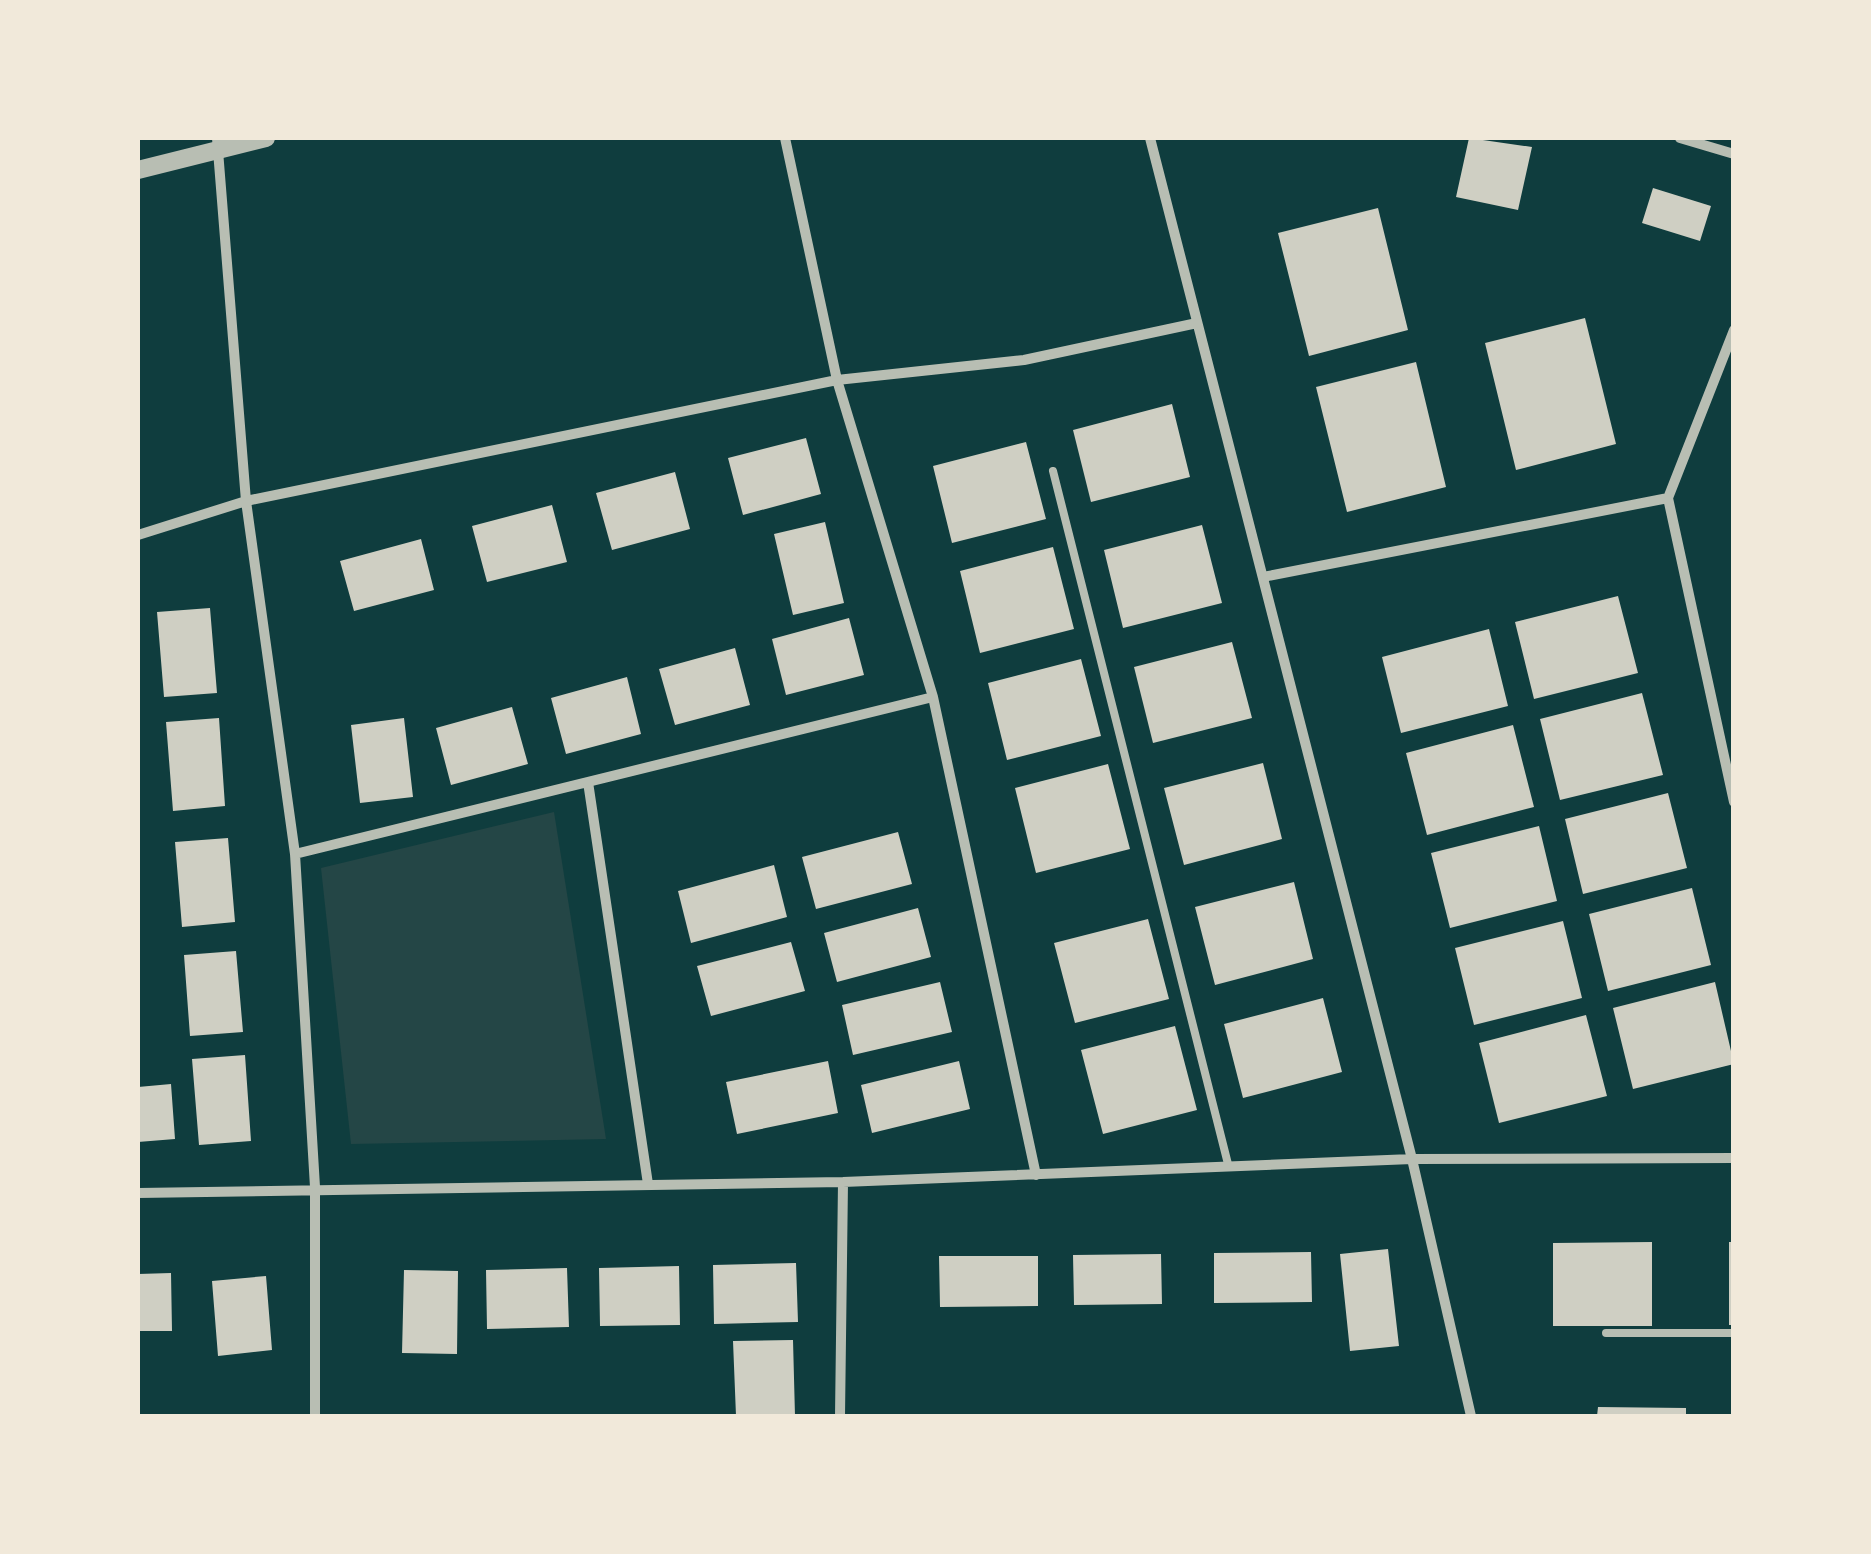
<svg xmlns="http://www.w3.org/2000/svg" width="1871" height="1554" viewBox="0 0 1871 1554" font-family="'Source Sans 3',sans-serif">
<rect width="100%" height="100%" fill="#0f3d3e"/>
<path fill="#244646" d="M 554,812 L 606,1139 L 351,1144 L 321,868 Z"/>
<path fill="#cfcfc3" d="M 1469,138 L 1532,147 L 1518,210 L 1456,197 Z
M 1653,188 L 1711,206 L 1700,241 L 1642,223 Z
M 1378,208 L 1408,330 L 1309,356 L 1278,233 Z
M 1585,318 L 1616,444 L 1516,470 L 1485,343 Z
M 1416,362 L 1446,487 L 1347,512 L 1316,387 Z
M 1172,404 L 1190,477 L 1091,502 L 1073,430 Z
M 806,438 L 821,494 L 743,515 L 728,458 Z
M 1026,442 L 1046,519 L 952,543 L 933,466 Z
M 675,472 L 690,529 L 612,550 L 596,493 Z
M 552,505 L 567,562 L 487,582 L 472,526 Z
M 825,522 L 844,603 L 793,615 L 774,534 Z
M 1202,525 L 1222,603 L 1123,628 L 1104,550 Z
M 421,539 L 434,590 L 354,611 L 340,561 Z
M 1053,547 L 1074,629 L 980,653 L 960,571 Z
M 1618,596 L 1638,673 L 1534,699 L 1515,622 Z
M 210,608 L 217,693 L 164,697 L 157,612 Z
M 849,618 L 864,675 L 786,695 L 772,639 Z
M 1489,629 L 1508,706 L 1401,733 L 1382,657 Z
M 1232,642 L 1252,718 L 1153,743 L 1134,667 Z
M 735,648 L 750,705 L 675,725 L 659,669 Z
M 1081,659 L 1101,736 L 1007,760 L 988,683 Z
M 627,677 L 641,734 L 566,754 L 551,698 Z
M 1642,693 L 1663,775 L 1560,800 L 1540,719 Z
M 512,707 L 528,764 L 451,785 L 436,728 Z
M 219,718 L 225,806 L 173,811 L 166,722 Z
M 404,718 L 413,797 L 360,803 L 351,725 Z
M 1513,725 L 1534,807 L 1427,835 L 1406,753 Z
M 1263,763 L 1282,839 L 1184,865 L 1164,788 Z
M 1108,764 L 1130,849 L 1036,873 L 1015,788 Z
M 1668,793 L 1687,868 L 1583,894 L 1565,819 Z
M 1539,826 L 1557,901 L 1450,928 L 1431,853 Z
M 898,832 L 912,884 L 816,909 L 802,857 Z
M 228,838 L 235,922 L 182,927 L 175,842 Z
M 774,865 L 787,917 L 691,943 L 678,891 Z
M 1294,882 L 1313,959 L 1215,985 L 1195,907 Z
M 1692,888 L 1711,965 L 1608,991 L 1589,914 Z
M 918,908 L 931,957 L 837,982 L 824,933 Z
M 1148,919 L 1169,999 L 1075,1023 L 1054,943 Z
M 1563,921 L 1582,998 L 1474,1025 L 1455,948 Z
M 791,942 L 805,991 L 711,1016 L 697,966 Z
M 236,951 L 243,1032 L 190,1036 L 184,955 Z
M 940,982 L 952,1032 L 853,1055 L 842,1005 Z
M 1715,982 L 1734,1064 L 1633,1089 L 1613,1008 Z
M 1323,998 L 1342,1072 L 1243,1098 L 1224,1024 Z
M 1586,1015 L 1607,1096 L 1499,1123 L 1479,1043 Z
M 1175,1026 L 1197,1110 L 1103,1134 L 1081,1050 Z
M 245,1055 L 251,1141 L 199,1145 L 192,1059 Z
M 828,1061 L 838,1113 L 737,1134 L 726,1082 Z
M 959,1061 L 970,1109 L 872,1133 L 861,1085 Z
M 171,1084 L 175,1139 L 138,1142 L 138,1087 Z
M 1652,1242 L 1652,1326 L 1553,1326 L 1553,1243 Z
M 1729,1242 L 1734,1242 L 1734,1325 L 1729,1325 Z
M 1388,1249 L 1399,1346 L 1350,1351 L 1340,1254 Z
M 1311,1252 L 1312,1302 L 1214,1303 L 1214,1253 Z
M 1161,1254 L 1162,1304 L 1074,1305 L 1073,1255 Z
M 939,1256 L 1038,1256 L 1038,1306 L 940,1307 Z
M 796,1263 L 798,1322 L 714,1324 L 713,1265 Z
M 679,1266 L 680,1325 L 600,1326 L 599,1268 Z
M 567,1268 L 569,1327 L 487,1329 L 486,1270 Z
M 404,1270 L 458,1271 L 457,1354 L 402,1353 Z
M 171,1273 L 172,1331 L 138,1331 L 138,1274 Z
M 266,1276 L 272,1350 L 218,1356 L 212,1281 Z
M 793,1340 L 795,1416 L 736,1416 L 733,1341 Z
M 1598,1407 L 1686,1408 L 1686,1416 L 1597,1416 Z"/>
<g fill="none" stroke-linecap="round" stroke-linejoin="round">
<path stroke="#b8beb3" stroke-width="8" d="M 1053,471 L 1228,1164
M 1606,1333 L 1734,1333"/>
<path stroke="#b8beb3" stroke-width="10" d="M 217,138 L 246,501 L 295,854 L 315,1187 L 315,1416
M 785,138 L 837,380 L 933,697 L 1036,1175
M 1150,138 L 1412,1159 L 1471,1416
M 1680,138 L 1734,154
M 1734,330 L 1668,498 L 1734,802
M 138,535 L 246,501 L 837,380 L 1024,360 L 1197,323
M 1263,577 L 1668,498
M 588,782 L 648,1184
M 295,854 L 933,697
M 138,1193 L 843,1182 L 1412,1159 L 1734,1158
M 840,1416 L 843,1182"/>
<path stroke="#b8beb3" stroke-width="18" d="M 138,170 L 266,138"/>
</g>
<rect width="1871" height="1554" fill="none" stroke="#f1e9da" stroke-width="280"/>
</svg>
